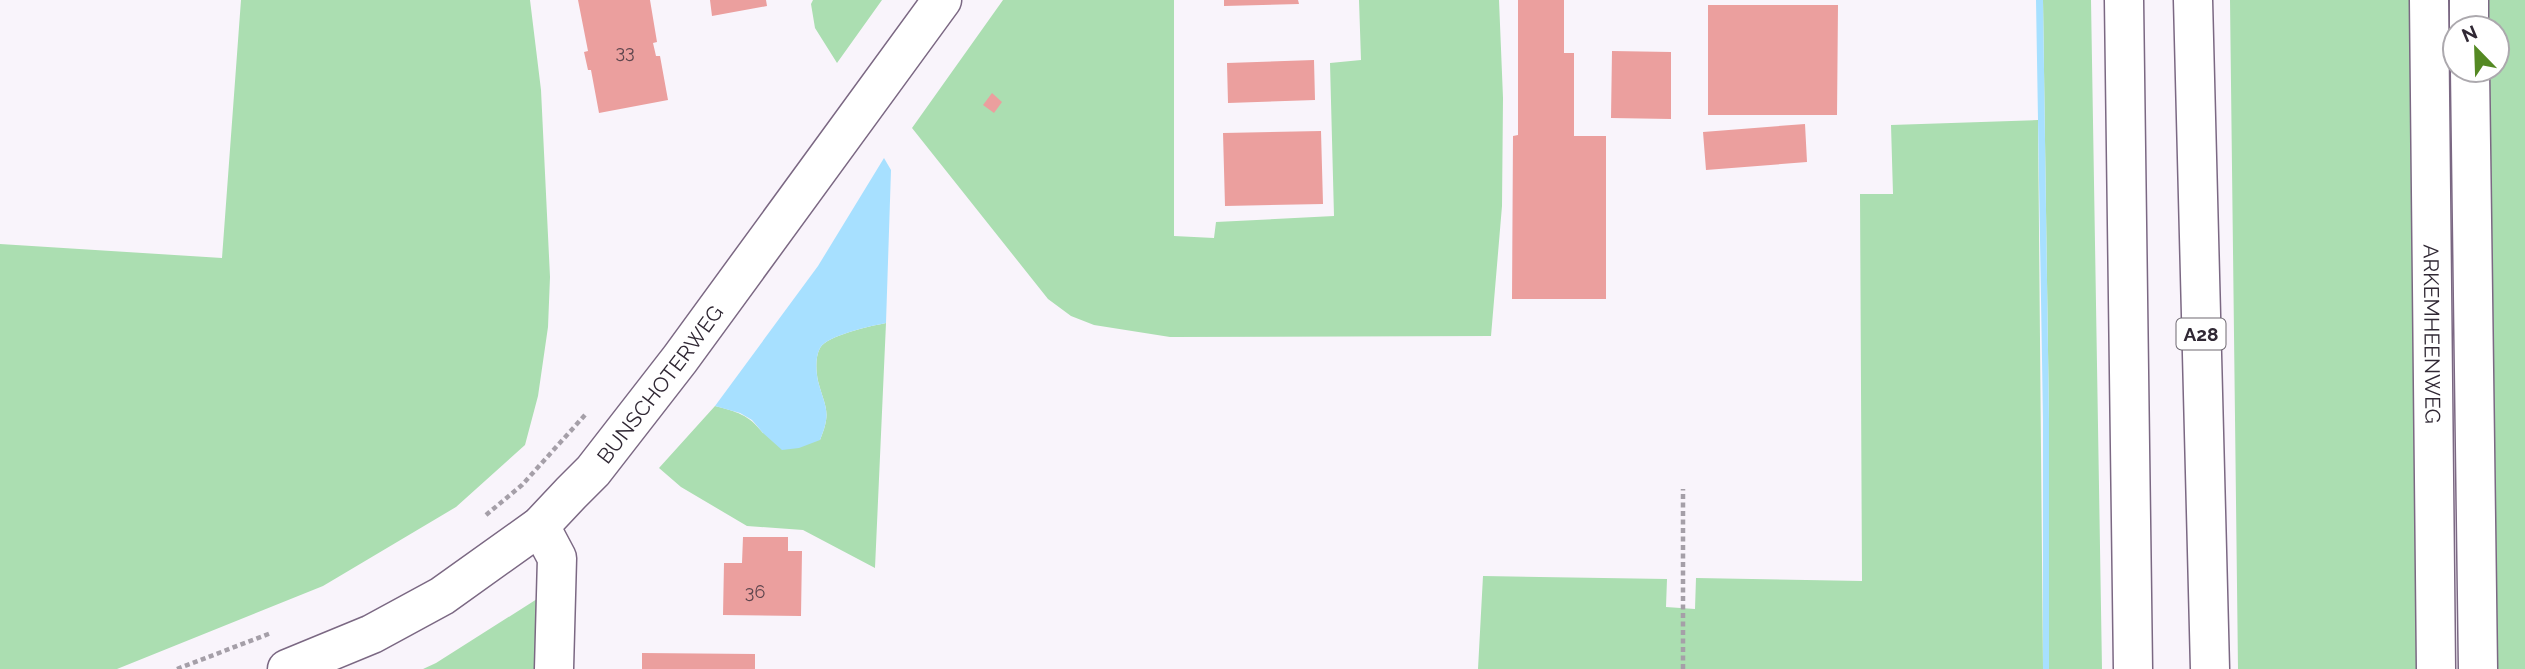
<svg xmlns="http://www.w3.org/2000/svg" width="2525" height="669" viewBox="0 0 2525 669" font-family="Raleway,sans-serif">
<rect width="100%" height="100%" fill="#f9f4fb"/>
<path fill="#abdeb1" d="M 241,0 L 530,0 L 541,90 L 550,277 L 548,327 L 538,396 L 525,445 L 456,507 L 323,586 L 117,669 L 0,669 L 0,244 L 222,258 Z
M 813,0 L 882,0 L 837,63 L 815,28 L 811,4 Z
M 1003,0 L 1174,0 L 1174,236 L 1214,238 L 1216,222 L 1334,216 L 1330,63 L 1361,60 L 1359,0 L 1499,0 L 1503,98 L 1502,206 L 1491,336 L 1170,337 L 1094,325 L 1071,316 L 1048,299 L 912,128 Z
M 2043,0 L 2091,0 L 2102,669 L 2049,669 L 2049,420 Z
M 2230,0 L 2415,0 L 2424,669 L 2238,669 Z
M 2482,0 L 2525,0 L 2525,669 L 2489,669 L 2483,70 L 2497,70 L 2497,28 L 2483,28 Z
M 2038,120 L 2043,669 L 1478,669 L 1483,576 L 1667,579 L 1666,607 L 1695,609 L 1696,578 L 1862,581 L 1860,194 L 1893,194 L 1891,125 Z
M 886,323 L 875,568 L 803,530 L 747,526 L 681,487 L 659,468 L 715,406 C 737,412 748,414 763,433 L 820,440 C 832,411 825,408 818,381 C 816,372 815,357 820,348 C 828,335 871,326 886,323 Z
M 537,599 L 536,669 L 423,669 L 436,663 Z"/>
<path fill="#a7e0ff" d="M 2036,0 L 2043,0 L 2049,420 L 2049,669 L 2043,669 L 2043,419 Z
M 884,158 L 891,170 L 886,323 C 871,326 828,335 820,348 C 815,357 816,372 818,381 C 825,408 832,411 820,440 L 799,448 L 782,450 L 763,433 L 752,420 L 740,413 L 715,406 L 818,266 Z"/>
<path fill="#eb9f9e" d="M 578,0 L 650,0 L 657,42 L 653,43 L 656,56 L 660,56 L 668,100 L 599,113 L 591,70 L 588,70 L 584,52 L 588,51 Z
M 710,0 L 766,0 L 767,6 L 712,16 Z
M 1224,0 L 1298,0 L 1299,4 L 1224,6 Z
M 1518,0 L 1564,0 L 1564,53 L 1574,53 L 1574,136 L 1606,136 L 1606,299 L 1512,299 L 1513,136 L 1518,135 Z
M 1708,5 L 1838,5 L 1837,115 L 1708,115 Z
M 1612,51 L 1671,52 L 1671,119 L 1611,118 Z
M 1314,60 L 1315,100 L 1228,103 L 1227,63 Z
M 992,93 L 1002,102 L 994,113 L 983,105 Z
M 1805,124 L 1807,162 L 1706,170 L 1703,132 Z
M 1321,131 L 1323,204 L 1225,206 L 1223,133 Z
M 743,537 L 788,537 L 788,551 L 802,551 L 801,616 L 723,615 L 724,563 L 742,563 Z
M 642,653 L 755,654 L 755,669 L 642,669 Z"/>
<g fill="none" stroke-linecap="round" stroke-linejoin="round">
<defs>
<path id="minor" d="M 540,526 L 557,558 L 554,669"/>
<g id="major">
<path id="s1" d="M 2429,0 L 2436,669"/>
<path d="M 2469,0 L 2469,28"/>
<path d="M 2470,70 L 2478,669"/>
<path id="s2" d="M 287,669 L 372,634 L 442,596 L 540,526 L 571,493 L 593,471 L 680,359 L 942,0"/>
</g>
<path id="highway" d="M 2124,0 L 2133,669
M 2193,0 L 2210,669"/>
</defs>
<use href="#minor" stroke="#7b6883" stroke-width="41"/>
<use href="#major" stroke="#7b6883" stroke-width="41"/>
<use href="#highway" stroke="#7b6883" stroke-width="41"/>
<path stroke="#a59fa8" stroke-width="4.5" stroke-dasharray="5 3.5" stroke-linecap="butt" d="M 486,515 L 522,485 L 585,415
M 177,669 L 271,633
M 1683,669 L 1683,489"/>
<use href="#minor" stroke="#fff" stroke-width="38"/>
<use href="#major" stroke="#fff" stroke-width="38"/>
<use href="#highway" stroke="#fff" stroke-width="38"/>
</g>
<g text-anchor="middle" dominant-baseline="central" stroke-width="5" stroke-linejoin="round" paint-order="stroke">
<g font-size="18" fill="#5f464e">
<text x="625" y="51">33</text>
<text x="755" y="591">36</text>
</g>
<rect fill="#fff" stroke="#6e6871" stroke-width="2" x="2176.5" y="318.5" width="49" height="31" rx="5"/>
<g font-size="19" font-weight="bold" fill="#302834">
<text x="2201" y="334">A28</text>
</g>
<g font-size="21" fill="#302834" stroke="#fff">
<text stroke="none"><textPath href="#s1" startOffset="334">ARKEMHEENWEG</textPath></text>
<text stroke="none"><textPath href="#s2" startOffset="478">BUNSCHOTERWEG</textPath></text>
</g>
</g>
<g transform="translate(2476 49) rotate(337)"><circle r="33" fill="#ffffff" stroke="#aca9ae" stroke-width="2"/>
<path d="M0-5L12 26L0 18L-12 26Z" fill="#548923"/>
<text y="-10" font-size="19" font-weight="bold" text-anchor="middle" fill="#302834">N</text>
</g>
</svg>
